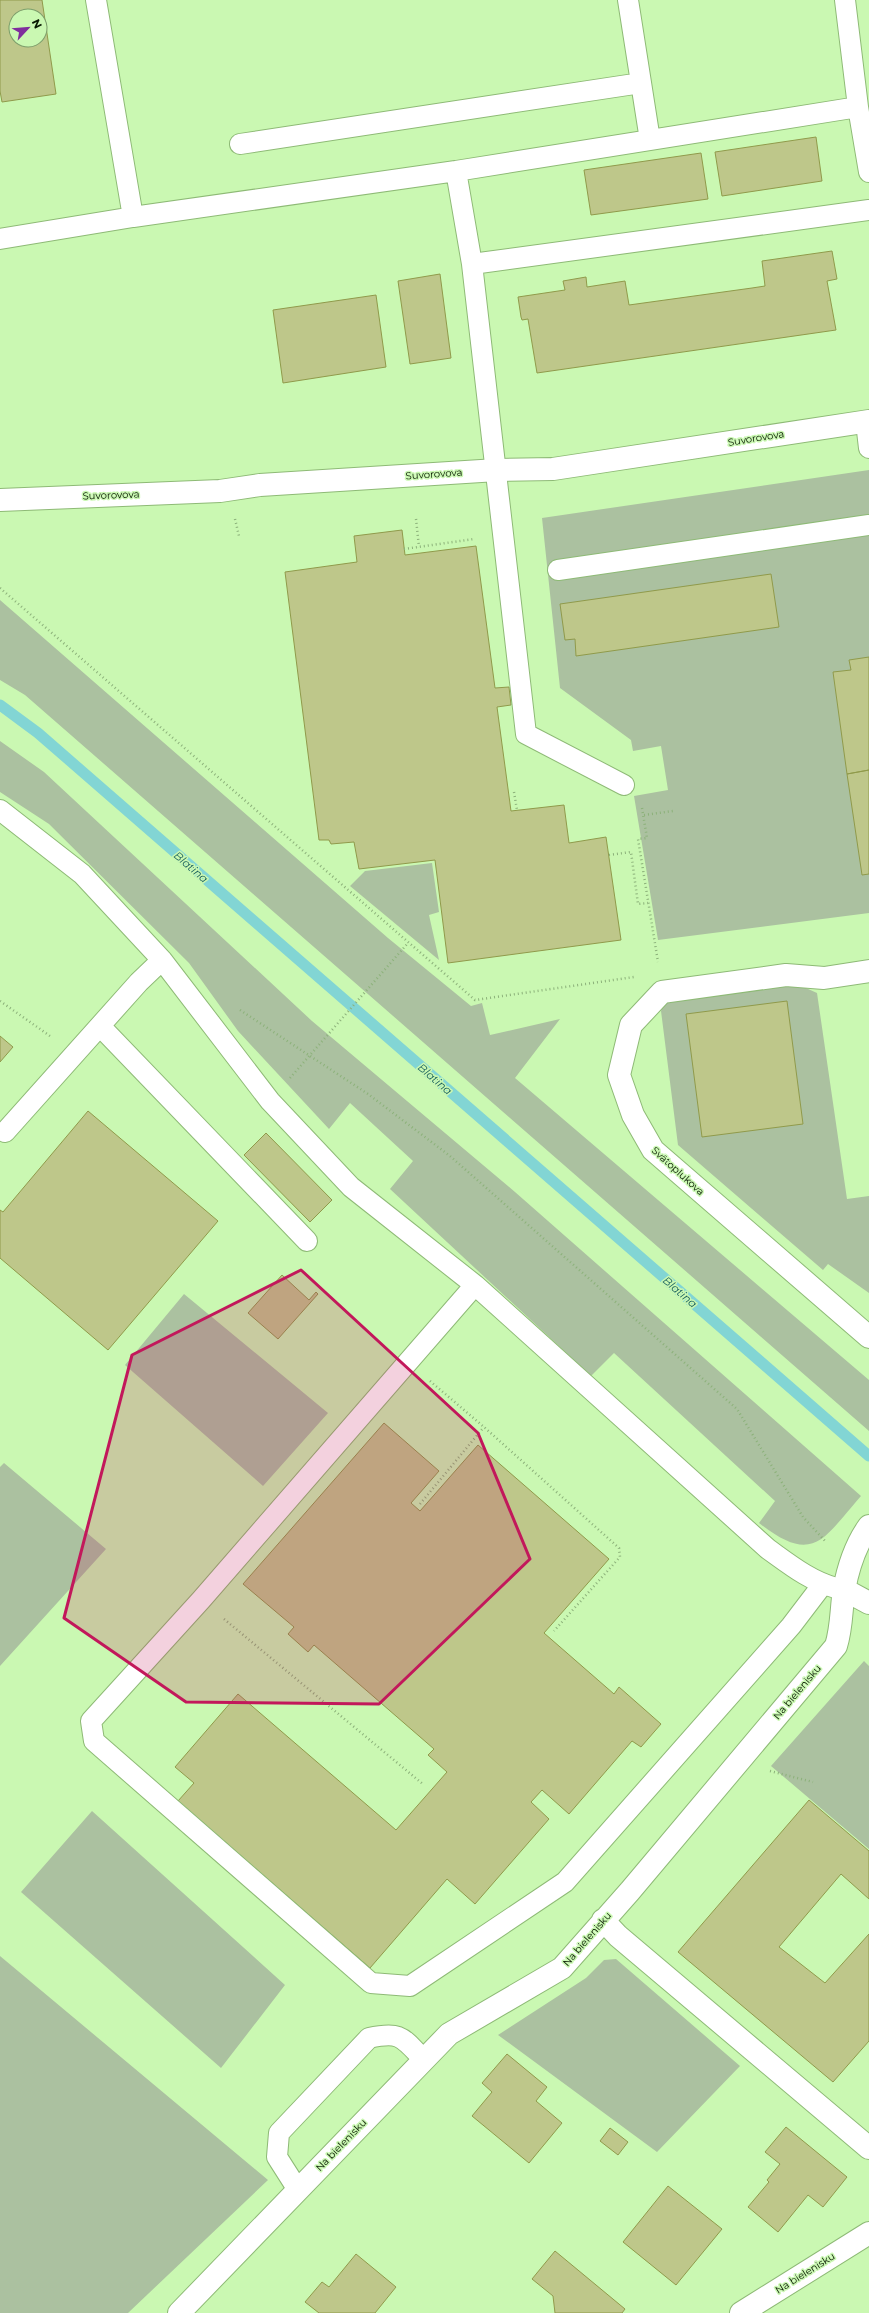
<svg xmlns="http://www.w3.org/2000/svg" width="869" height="2313" viewBox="0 0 869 2313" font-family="Montserrat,sans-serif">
<rect width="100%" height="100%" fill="#caf8b2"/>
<path fill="#abc1a0" d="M 869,470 L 869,913 L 658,940 L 634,796 L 668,790 L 661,746 L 633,751 L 631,740 L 560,688 L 542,518 Z
M 0,600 L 388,938 L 471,1006 L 482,1003 L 490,1035 L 560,1019 L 515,1078 L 869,1380 L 869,1431 L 25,695 L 0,680 Z
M 0,741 L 44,772 L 312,1021 L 515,1192 L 861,1496 C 823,1539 814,1566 759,1523 L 775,1501 L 614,1353 L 591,1376 L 390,1189 L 413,1161 L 350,1103 L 329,1129 L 238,1031 L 189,963 L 49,824 L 0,792 Z
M 432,863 L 439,912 L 429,915 L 439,960 L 350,886 L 365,871 Z
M 788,980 L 817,993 L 847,1199 L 869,1196 L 869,1293 L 828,1264 L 823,1270 L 678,1145 L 661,1011 L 666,1000 Z
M 184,1294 L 328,1413 L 263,1486 L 125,1365 Z
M 4,1463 L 106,1549 L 0,1666 L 0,1467 Z
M 864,1661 L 869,1666 L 869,1849 L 771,1766 Z
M 92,1811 L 285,1985 L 221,2068 L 21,1892 Z
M 0,1956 L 268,2180 L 128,2313 L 0,2313 Z
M 616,1959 L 740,2066 L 657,2152 L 498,2035 L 586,1978 L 604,1960 Z"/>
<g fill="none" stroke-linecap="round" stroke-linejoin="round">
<path stroke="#82d5d4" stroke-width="11" d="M 0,705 L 38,733 L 869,1456"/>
</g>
<path fill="#bec78a" stroke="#909a4b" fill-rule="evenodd" d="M 0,0 L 42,0 L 56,94 L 2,102 L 0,91 ZM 16,16 L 40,16 L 40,40 L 16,40 Z
M 816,137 L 822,181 L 722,196 L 715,152 Z
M 701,153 L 708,199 L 591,215 L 584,170 Z
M 832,251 L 837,279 L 827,281 L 836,330 L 537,373 L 528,319 L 522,320 L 521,317 L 518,297 L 565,290 L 563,281 L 586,277 L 587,287 L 625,281 L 629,305 L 752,288 L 765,286 L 762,261 Z
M 440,274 L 451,358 L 410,364 L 398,281 Z
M 376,295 L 386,367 L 283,383 L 273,310 Z
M 402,530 L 405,555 L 476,546 L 495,688 L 509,687 L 511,705 L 497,707 L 511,811 L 564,805 L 569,843 L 606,837 L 621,940 L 448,963 L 435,860 L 359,869 L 354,842 L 331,844 L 329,840 L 319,840 L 285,572 L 357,562 L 354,536 Z
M 771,574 L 779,627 L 576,656 L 575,639 L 565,640 L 560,604 Z
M 869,657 L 869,770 L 847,774 L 833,672 L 851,670 L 849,660 Z
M 869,770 L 869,874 L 862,875 L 847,774 Z
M 787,1001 L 803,1124 L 702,1137 L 686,1014 Z
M 0,1036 L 13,1047 L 0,1062 Z
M 88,1111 L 218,1221 L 108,1350 L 0,1258 L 0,1210 L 3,1212 Z
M 266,1133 L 332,1200 L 310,1222 L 244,1155 Z
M 282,1275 L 309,1300 L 316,1292 L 318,1294 L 278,1339 L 248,1313 Z
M 384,1423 L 439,1471 L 411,1503 L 420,1511 L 478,1445 L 609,1559 L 544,1633 L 614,1694 L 619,1687 L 661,1724 L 641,1747 L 632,1741 L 569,1814 L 542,1790 L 531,1802 L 549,1819 L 475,1904 L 447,1879 L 370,1968 L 178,1801 L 194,1783 L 175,1767 L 238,1694 L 396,1830 L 447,1772 L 428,1755 L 434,1749 L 314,1645 L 308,1652 L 288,1634 L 294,1627 L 243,1584 Z
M 809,1800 L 869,1851 L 869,1899 L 841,1874 L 779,1947 L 825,1983 L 869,1934 L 869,2041 L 833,2082 L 678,1952 Z
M 507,2054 L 547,2087 L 536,2101 L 562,2123 L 529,2163 L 472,2116 L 492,2092 L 482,2083 Z
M 786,2127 L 847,2177 L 823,2207 L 808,2195 L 778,2232 L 748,2207 L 769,2182 L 767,2180 L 780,2164 L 765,2152 Z
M 610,2128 L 628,2142 L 618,2155 L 600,2141 Z
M 668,2186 L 722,2229 L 676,2285 L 623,2242 Z
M 555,2251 L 625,2309 L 622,2313 L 555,2313 L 553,2296 L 532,2279 Z
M 356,2254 L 396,2287 L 375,2313 L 319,2313 L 305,2302 L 322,2282 L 329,2287 Z"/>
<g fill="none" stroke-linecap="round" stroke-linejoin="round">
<defs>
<path id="service" d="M 96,0 L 133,217 L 456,171
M 628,0 L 650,140
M 845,0 L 858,107
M 240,144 L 641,83
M 0,239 L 133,217
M 472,264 L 869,210
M 866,422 L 869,448
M 558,570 L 869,525
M 624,785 L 526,734 L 472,264 L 456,171 L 858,107 L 869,172
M 0,810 L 82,874 L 162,960 L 270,1101 L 351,1187 L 475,1285 L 768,1549 C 789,1564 810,1581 836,1588
M 100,1026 L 307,1241
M 5,1132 L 139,982 L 162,960
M 475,1285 L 201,1600 L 91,1721 L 94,1741 L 371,1983 L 410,1986 L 565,1882 L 791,1626 L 823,1584
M 298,2190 L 277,2157 L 279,2133 L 369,2038 C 401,2031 402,2037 424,2060"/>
<path id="minor" d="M 0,500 L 220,491 L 260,485 L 497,470 L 553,469 L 869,421
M 869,971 L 824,978 L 786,975 L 662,992 L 631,1025 L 619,1075 L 633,1115 L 653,1150 L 869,1337
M 845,1590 L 869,1603
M 603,1920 L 618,1936 L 869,2148
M 179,2313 L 449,2034 L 562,1968 L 630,1891 L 836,1646 C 842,1627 841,1609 844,1590 C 848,1568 856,1544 869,1526
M 741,2313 L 869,2233"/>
</defs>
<use href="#service" stroke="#8eba76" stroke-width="22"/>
<use href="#minor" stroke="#8eba76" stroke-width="24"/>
<path stroke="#8cb17a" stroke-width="2.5" stroke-dasharray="1 3" stroke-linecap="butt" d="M 235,519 L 239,536
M 416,519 L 419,547
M 404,549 L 474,539
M 0,588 L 475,1000 L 634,977
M 514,792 L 517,810
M 642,808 L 647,838 L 638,839 L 658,962
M 644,815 L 673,811
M 609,855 L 631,852 L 638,904 L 648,903
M 0,1001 L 50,1036
M 240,1010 L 368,1094 L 450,1156 L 737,1409 L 803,1517 L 826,1542
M 290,1078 L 408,943
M 430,1381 L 484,1427 L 619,1548 L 620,1557 L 554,1631
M 420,1504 L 484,1427
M 224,1619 L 424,1785
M 770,1771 L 813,1782"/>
<use href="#service" stroke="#fff" stroke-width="20"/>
<use href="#minor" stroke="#fff" stroke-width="22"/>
</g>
<path fill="#c2185b" fill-opacity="0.2" stroke="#c2185b" stroke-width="3" stroke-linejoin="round" d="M 301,1270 L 478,1433 L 530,1559 L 379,1704 L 186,1702 L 64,1618 L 132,1355 Z"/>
<g text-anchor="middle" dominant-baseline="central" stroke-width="3" stroke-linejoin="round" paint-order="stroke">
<g font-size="10" fill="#071701" stroke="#caf8b2">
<text transform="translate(756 438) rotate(-9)">Suvorovova</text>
<text transform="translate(434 474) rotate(-4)">Suvorovova</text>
<text transform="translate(111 495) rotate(-2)">Suvorovova</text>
<text transform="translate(678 1171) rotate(42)">Svätoplukova</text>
<text transform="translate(797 1692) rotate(-50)">Na bielenisku</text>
<text transform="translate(587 1939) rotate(-49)">Na bielenisku</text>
<text transform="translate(341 2145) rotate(-46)">Na bielenisku</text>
<text transform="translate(805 2273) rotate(-32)">Na bielenisku</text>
</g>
<g font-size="11" font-style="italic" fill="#135b5b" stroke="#caf8b2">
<text transform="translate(191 867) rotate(41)">Blatina</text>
<text transform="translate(435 1079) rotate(41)">Blatina</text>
<text transform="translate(680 1292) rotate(41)">Blatina</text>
</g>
</g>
<g transform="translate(28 28) rotate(64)"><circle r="19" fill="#caf8b2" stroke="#7c9e6b"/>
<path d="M0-3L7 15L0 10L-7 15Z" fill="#7f2e9d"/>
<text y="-6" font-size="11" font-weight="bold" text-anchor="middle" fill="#071701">N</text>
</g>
</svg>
